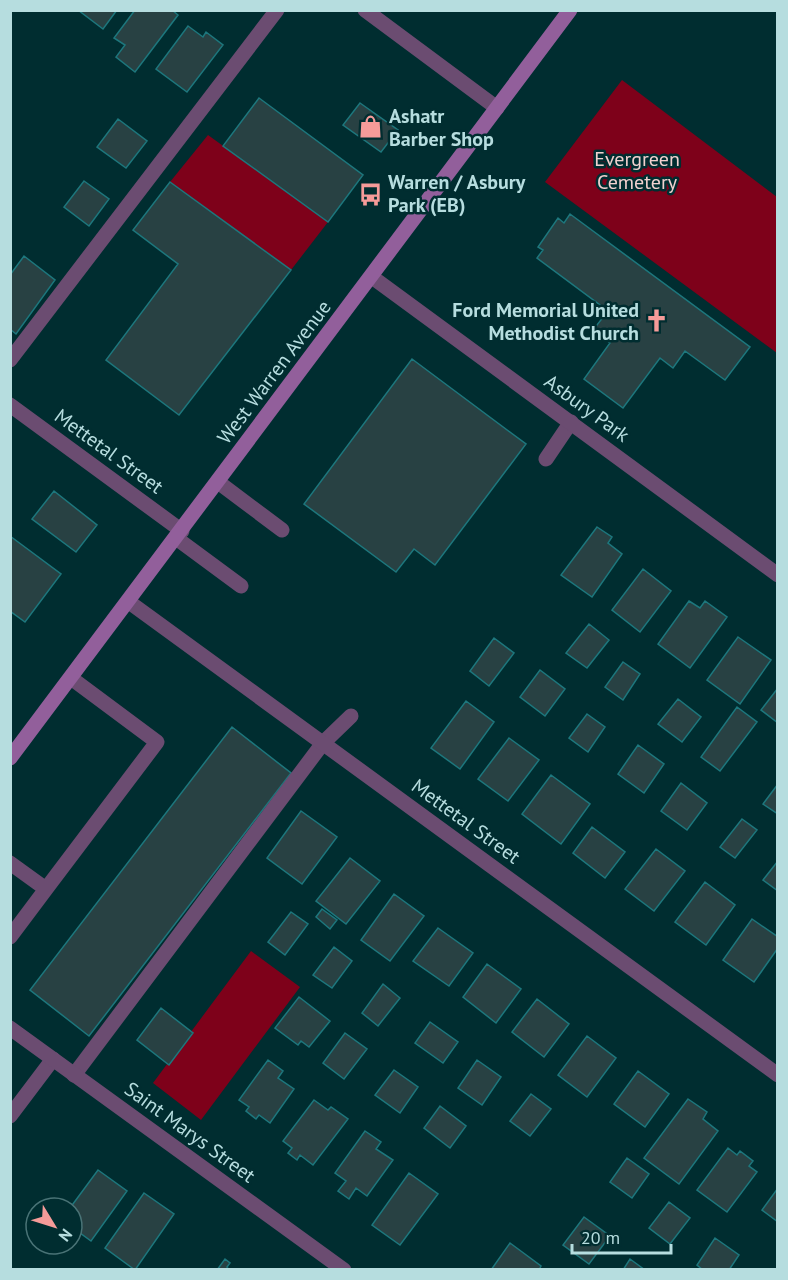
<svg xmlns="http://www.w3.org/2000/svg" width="788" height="1280" viewBox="0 0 788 1280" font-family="'PT Sans',sans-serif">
<rect width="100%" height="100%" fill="#002d30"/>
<path fill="#7e011a" d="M 622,80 L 777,197 L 777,353 L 545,182 Z
M 208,135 L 328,222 L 291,270 L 170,182 Z
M 251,951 L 300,987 L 201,1120 L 153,1083 Z"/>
<path fill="#284143" stroke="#1d777d" stroke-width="1.5" d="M 78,10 L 117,10 L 103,29 Z
M 135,10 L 172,10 L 178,15 L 135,72 L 116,57 L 125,45 L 114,38 Z
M 188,26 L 203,37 L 206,32 L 223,45 L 187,92 L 156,69 Z
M 259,98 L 363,175 L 328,222 L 223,146 Z
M 360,103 L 398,130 L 381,152 L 343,125 Z
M 118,119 L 147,141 L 126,168 L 97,147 Z
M 84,181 L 109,199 L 89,226 L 64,207 Z
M 170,182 L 291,270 L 179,415 L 106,360 L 178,264 L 133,230 Z
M 570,214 L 750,347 L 725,380 L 685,351 L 673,368 L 660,358 L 623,408 L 584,379 L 610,343 L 593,330 L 608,311 L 537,258 L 543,250 L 538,247 L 558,218 L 564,223 Z
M 24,256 L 55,280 L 16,334 L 10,329 L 10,275 Z
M 412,359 L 526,444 L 435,565 L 414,549 L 396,572 L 304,504 Z
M 54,491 L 97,525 L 76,552 L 32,519 Z
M 597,527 L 612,537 L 608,543 L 622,554 L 592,597 L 561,575 Z
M 10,536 L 61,574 L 25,622 L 10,611 Z
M 643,569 L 671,591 L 640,632 L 612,610 Z
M 689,601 L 700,608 L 705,601 L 727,617 L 690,668 L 658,644 Z
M 589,624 L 609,640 L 587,668 L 566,653 Z
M 738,637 L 771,660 L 740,704 L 707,680 Z
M 494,638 L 514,653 L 489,686 L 470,671 Z
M 623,662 L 640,674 L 623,700 L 605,687 Z
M 540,670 L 565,689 L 545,716 L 520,697 Z
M 778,688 L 778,723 L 761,710 Z
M 678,699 L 701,717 L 682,742 L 658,724 Z
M 466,701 L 494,722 L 460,769 L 431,748 Z
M 737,707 L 757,722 L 720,771 L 701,757 Z
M 587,714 L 605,727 L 588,752 L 569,738 Z
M 232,727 L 291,773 L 89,1036 L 30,990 Z
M 509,738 L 539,760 L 508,801 L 478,779 Z
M 638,745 L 664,764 L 644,793 L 618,774 Z
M 551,775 L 590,804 L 561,844 L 522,814 Z
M 681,783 L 707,803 L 687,830 L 661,811 Z
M 778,784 L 778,814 L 763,804 Z
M 301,811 L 337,837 L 302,884 L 267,858 Z
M 742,819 L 757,830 L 735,858 L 720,847 Z
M 592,827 L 625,852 L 605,878 L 573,853 Z
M 656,849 L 685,871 L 654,911 L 625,889 Z
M 350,858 L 380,881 L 346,924 L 316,901 Z
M 778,861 L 778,891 L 763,880 Z
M 705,882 L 735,905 L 706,945 L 675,922 Z
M 394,894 L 424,916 L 390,961 L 361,940 Z
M 322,909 L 337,920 L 330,929 L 316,917 Z
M 291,912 L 308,924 L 285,955 L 268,942 Z
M 752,919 L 778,937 L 778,948 L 754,982 L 723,960 Z
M 438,928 L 473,953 L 449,986 L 413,961 Z
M 334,947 L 352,961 L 332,988 L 313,975 Z
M 487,964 L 521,989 L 496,1023 L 463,997 Z
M 383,984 L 400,998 L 378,1026 L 362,1013 Z
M 299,997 L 330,1021 L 309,1047 L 301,1041 L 298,1045 L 275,1028 Z
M 537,999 L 569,1024 L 544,1057 L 512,1032 Z
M 161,1008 L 193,1033 L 169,1065 L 137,1040 Z
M 430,1022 L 458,1042 L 443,1063 L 415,1043 Z
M 345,1033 L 367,1049 L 344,1079 L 323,1063 Z
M 587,1036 L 616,1058 L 587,1097 L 558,1075 Z
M 268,1060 L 283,1071 L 278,1078 L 294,1089 L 270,1123 L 259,1115 L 256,1119 L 246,1111 L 249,1107 L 239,1100 Z
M 477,1060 L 501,1077 L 482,1105 L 458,1088 Z
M 394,1070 L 418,1087 L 400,1113 L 375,1095 Z
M 638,1071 L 669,1094 L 645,1127 L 614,1104 Z
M 531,1094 L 551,1109 L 530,1136 L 510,1121 Z
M 688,1099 L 707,1112 L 703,1119 L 718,1131 L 679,1184 L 644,1158 Z
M 314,1100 L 328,1110 L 331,1107 L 348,1119 L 313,1165 L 300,1155 L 297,1160 L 288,1153 L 292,1148 L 283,1141 Z
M 440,1106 L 466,1126 L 450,1148 L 424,1128 Z
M 365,1131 L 381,1142 L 376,1149 L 393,1160 L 367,1196 L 356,1188 L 349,1199 L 338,1191 L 346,1181 L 335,1173 Z
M 728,1148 L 737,1155 L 740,1151 L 753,1161 L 749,1166 L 757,1172 L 727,1212 L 697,1190 Z
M 627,1158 L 649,1174 L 632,1198 L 610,1182 Z
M 98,1170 L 127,1191 L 91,1241 L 72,1227 L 70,1208 Z
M 409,1173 L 438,1194 L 400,1245 L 372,1225 Z
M 778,1188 L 778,1222 L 762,1210 Z
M 144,1193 L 174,1214 L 135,1270 L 105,1248 Z
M 669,1202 L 690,1218 L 670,1244 L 649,1228 Z
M 584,1217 L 610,1236 L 589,1264 L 563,1245 Z
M 715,1238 L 739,1255 L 729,1270 L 703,1270 L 697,1265 Z
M 510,1243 L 541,1266 L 539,1270 L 491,1270 Z
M 225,1259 L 230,1263 L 227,1267 L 229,1270 L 217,1270 Z
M 630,1259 L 645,1270 L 623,1270 Z"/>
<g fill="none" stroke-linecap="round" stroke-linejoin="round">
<path stroke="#6b4c71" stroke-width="15" d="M 10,360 L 277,10
M 546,459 L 571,422
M 218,482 L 282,530
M 176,538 L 241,586
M 10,863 L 46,889 L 157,742 L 71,678
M 10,937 L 46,889
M 74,1075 L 323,743 L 351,716
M 10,1116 L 53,1059"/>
<path stroke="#6b4c71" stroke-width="15" d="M 365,10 L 497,108
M 372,277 L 778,575
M 10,405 L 182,531
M 129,602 L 778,1075
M 10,1028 L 344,1270"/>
<path stroke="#925f9b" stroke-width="15" d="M 10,758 L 570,10"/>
</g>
<defs>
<symbol id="shop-bare" viewBox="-9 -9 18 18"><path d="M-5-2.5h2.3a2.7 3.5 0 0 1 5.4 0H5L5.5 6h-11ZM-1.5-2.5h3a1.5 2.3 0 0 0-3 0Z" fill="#f59b99" stroke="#002d30" stroke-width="2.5" paint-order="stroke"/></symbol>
<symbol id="bus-bare" viewBox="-9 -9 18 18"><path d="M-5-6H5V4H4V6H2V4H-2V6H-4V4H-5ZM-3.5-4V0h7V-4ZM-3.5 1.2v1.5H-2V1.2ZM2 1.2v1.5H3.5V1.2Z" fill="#f59b99" stroke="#002d30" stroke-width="2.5" paint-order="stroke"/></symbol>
<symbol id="church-bare" viewBox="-9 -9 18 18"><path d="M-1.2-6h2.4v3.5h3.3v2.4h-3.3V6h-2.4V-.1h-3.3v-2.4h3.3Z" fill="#f59b99" stroke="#002d30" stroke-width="2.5" paint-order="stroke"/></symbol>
</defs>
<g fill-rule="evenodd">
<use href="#shop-bare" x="354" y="110" width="33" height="33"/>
<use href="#bus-bare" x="354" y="178" width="33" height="33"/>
<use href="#church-bare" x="640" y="304" width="33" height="33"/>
</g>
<g text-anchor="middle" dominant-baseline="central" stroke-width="5" stroke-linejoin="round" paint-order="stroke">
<g font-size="20" font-weight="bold" fill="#b6dddf" stroke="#002d30" text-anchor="start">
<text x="389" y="116">Ashatr<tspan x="389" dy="23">Barber Shop</tspan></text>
<text x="388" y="182">Warren / Asbury<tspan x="388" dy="23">Park (EB)</tspan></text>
<text x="639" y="310" text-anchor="end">Ford Memorial United<tspan x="639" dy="23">Methodist Church</tspan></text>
</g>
<g font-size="20" fill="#f2d1cf" stroke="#002d30">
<text x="637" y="159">Evergreen<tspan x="637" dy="23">Cemetery</tspan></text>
</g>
<g font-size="20" fill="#b6dddf" stroke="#002d30">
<text transform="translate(274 372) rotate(-53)">West Warren Avenue</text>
<text transform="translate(587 408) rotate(36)">Asbury Park</text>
<text transform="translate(109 451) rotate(36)">Mettetal Street</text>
<text transform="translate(466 821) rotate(36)">Mettetal Street</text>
<text transform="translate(190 1132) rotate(36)">Saint Marys Street</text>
</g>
</g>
<rect width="788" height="1280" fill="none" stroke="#b6dddf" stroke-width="24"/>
<g transform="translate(54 1226) rotate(128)"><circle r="28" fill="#002d30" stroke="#497376" stroke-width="1.5"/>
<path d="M0-4.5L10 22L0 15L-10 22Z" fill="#f59b99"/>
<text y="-9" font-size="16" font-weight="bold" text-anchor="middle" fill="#b6dddf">N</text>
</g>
<path d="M572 1244v9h99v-9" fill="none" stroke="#b6dddf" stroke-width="3"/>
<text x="581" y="1244" font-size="18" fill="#b6dddf" stroke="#002d30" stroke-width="4.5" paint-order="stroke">20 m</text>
</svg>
